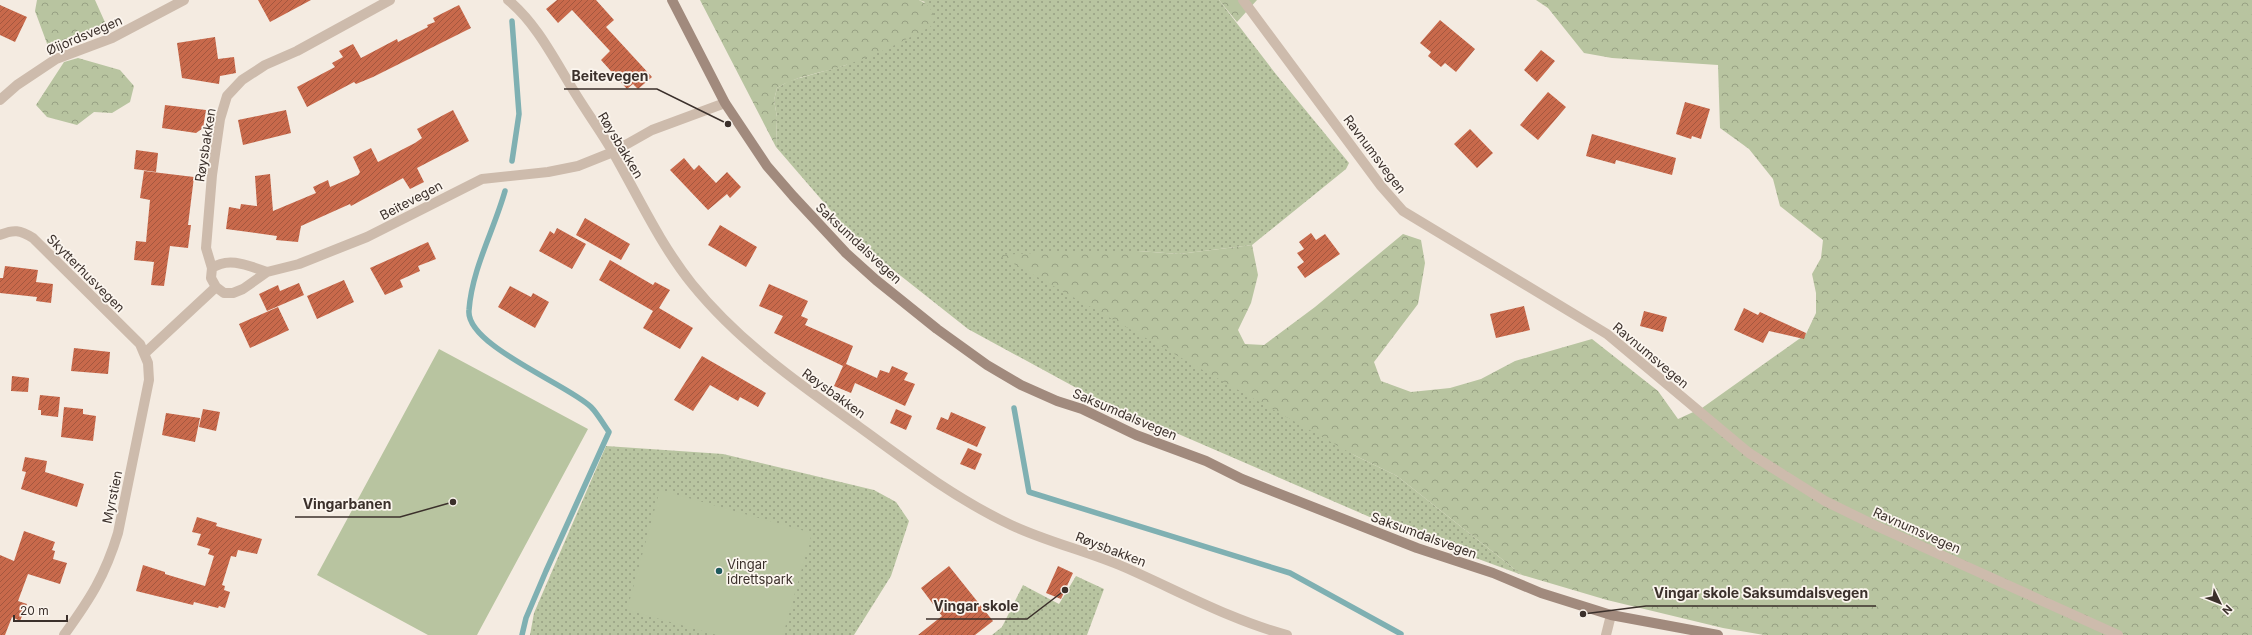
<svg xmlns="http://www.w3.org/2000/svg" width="2252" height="635" viewBox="0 0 2252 635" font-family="Inter,sans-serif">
<defs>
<pattern id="grass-dots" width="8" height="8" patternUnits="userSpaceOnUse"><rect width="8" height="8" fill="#b8c4a0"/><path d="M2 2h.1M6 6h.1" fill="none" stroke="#97a083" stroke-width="1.8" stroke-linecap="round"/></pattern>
<pattern id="forest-crowns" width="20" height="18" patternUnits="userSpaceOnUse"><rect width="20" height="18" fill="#b8c4a0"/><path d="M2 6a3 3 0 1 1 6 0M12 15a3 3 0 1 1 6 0" fill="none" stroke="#97a083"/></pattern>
<pattern id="building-hatch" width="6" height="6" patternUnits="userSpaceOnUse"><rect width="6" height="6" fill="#c8694b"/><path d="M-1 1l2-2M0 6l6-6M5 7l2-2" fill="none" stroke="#a4573f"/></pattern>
</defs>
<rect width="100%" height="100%" fill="#f4ebe1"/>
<path fill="url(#grass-dots)" d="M 919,0 L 1219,0 L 1275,73 L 1349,163 L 1346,169 L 1252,245 L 1179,254 L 1138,251 L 1076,251 L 1354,455 L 1397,476 L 1522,575 L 1402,531 L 1093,397 L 968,329 L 858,242 L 776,147 L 777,117 L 774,100 L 777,88 L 789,81 L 846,65 L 925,2 Z
M 606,446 L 723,454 L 874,490 L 896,502 L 909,521 L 891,576 L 854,635 L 530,635 L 534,613 Z
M 1076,576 L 1104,589 L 1087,635 L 992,635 L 1002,627 L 1023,585 L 1059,604 Z"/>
<path fill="url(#forest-crowns)" d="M 37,0 L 95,0 L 108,29 C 89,37 69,40 49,49 L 35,11 Z
M 700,0 L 919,0 C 928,4 934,11 934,21 L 930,27 C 902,42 876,55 846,65 C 823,73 798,75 777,88 L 774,100 L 777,117 L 776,147 Z
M 1219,0 L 1257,0 L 1237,22 Z
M 1536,0 L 2252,0 L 2252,635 L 1764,635 L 1723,628 L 1607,600 L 1522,575 L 1397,476 L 1354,455 L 998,255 L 1076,251 L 1138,251 L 1179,254 L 1252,245 L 1258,275 L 1251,303 L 1238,330 L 1245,344 L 1264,345 L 1315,307 L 1403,234 L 1421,240 L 1425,263 L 1418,304 L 1374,362 L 1381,381 L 1411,392 L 1450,388 L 1481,379 L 1515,361 L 1592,339 L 1658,391 L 1678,419 L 1702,408 L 1806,334 L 1816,313 L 1816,293 L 1812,274 L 1821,258 L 1823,240 L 1780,206 L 1773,179 L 1749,149 L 1720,128 L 1718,65 L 1612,58 L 1584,53 L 1548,8 Z
M 78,58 L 120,70 L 134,86 L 130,102 L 112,113 L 94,112 L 77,125 L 47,117 L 36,105 L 64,62 Z"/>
<path fill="#b8c4a0" d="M 439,349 L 588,429 L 477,635 L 428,635 L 317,575 Z
M 660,490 L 812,533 L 783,635 L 717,635 L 627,610 Z"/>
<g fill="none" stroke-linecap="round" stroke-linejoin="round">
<path stroke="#7fb0b2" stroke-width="5.5" d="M 512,21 L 519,114 L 512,161
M 505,191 C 494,230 472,269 469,310 C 465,345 569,385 591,407 C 598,414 603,424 609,432 L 546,571 L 526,618 L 522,635
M 1014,408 L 1029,492 L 1290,573 L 1401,634"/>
</g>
<path fill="url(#building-hatch)" d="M 258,0 L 311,0 L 270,22 Z
M 557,0 L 596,0 L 614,20 L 606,27 L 652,77 L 638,89 L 633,84 L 627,89 L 601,60 L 610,51 L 572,10 L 558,23 L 546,9 Z
M 0,5 L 27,17 L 15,42 L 0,35 Z
M 459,5 L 471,28 L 373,77 L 356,84 L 354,82 L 307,107 L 297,87 L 335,67 L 332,63 L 343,57 L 339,51 L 353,44 L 361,58 L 397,39 L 398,42 L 428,27 L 427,25 L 435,22 L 433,18 Z
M 1440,20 L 1475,49 L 1456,72 L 1445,63 L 1441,67 L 1428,56 L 1431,52 L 1420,43 Z
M 215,37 L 218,59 L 234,57 L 236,73 L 220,76 L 219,84 L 182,78 L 177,43 Z
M 1541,50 L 1555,61 L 1537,82 L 1524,70 Z
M 1548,92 L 1566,107 L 1538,140 L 1520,125 Z
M 1685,102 L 1710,109 L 1701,139 L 1692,136 L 1691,139 L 1676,134 Z
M 165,105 L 206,110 L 203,128 L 196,133 L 162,128 Z
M 286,110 L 291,133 L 243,145 L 238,120 Z
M 453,110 L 469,141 L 417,168 L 424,182 L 410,189 L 403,178 L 351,206 L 350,204 L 301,226 L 298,242 L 276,240 L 277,236 L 226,229 L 229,207 L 240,209 L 241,204 L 257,206 L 255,176 L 270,174 L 273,211 L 316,193 L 313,187 L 328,180 L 330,187 L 358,175 L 360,172 L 353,157 L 371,148 L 378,162 L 415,143 L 422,138 L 417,129 Z
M 1470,129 L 1493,153 L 1477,168 L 1454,144 Z
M 1592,134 L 1676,158 L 1672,175 L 1616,160 L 1615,164 L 1586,156 Z
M 136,150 L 158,153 L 156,172 L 134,169 Z
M 684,158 L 694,170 L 699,165 L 716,183 L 727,172 L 741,187 L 730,198 L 727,194 L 708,210 L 670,170 Z
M 144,171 L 194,177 L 188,225 L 191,225 L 188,248 L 170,246 L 164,286 L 151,285 L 154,262 L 134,260 L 136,241 L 146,242 L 150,200 L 140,198 Z
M 585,218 L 630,244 L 621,260 L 576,235 Z
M 720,225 L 757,247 L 746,267 L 708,245 Z
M 557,228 L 586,244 L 572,269 L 539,251 L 550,231 L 554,234 Z
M 1311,233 L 1316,240 L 1325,234 L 1340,254 L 1305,278 L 1297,267 L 1304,262 L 1297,253 L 1304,249 L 1299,242 Z
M 428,242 L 436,259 L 418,266 L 420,271 L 400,280 L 403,287 L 385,295 L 370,268 Z
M 610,260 L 653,285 L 655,282 L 670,290 L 659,308 L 693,328 L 680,349 L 643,328 L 653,311 L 599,280 Z
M 5,266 L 38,270 L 36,282 L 53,284 L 51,303 L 36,301 L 37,297 L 0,293 L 0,278 L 3,278 Z
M 344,280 L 354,302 L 317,319 L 307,296 Z
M 299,283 L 304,295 L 267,311 L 259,294 L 278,285 L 280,291 Z
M 769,284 L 808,301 L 801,316 L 808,319 L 805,325 L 853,346 L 846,364 L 877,378 L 880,370 L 889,373 L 892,366 L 908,373 L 904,380 L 915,384 L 905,406 L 855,383 L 851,393 L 834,386 L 843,366 L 774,333 L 783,316 L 759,306 Z
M 510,286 L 531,297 L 533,293 L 549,302 L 535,328 L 498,307 Z
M 1524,306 L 1530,330 L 1496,338 L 1490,314 Z
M 278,307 L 289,330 L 250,348 L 239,324 Z
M 1744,308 L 1758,315 L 1760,312 L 1806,333 L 1804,339 L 1769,331 L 1763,343 L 1734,330 Z
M 1644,311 L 1667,317 L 1663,332 L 1640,326 Z
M 74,348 L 110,352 L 108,374 L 71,371 Z
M 702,356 L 766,393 L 758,407 L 740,397 L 738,401 L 710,385 L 693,411 L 674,400 Z
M 12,376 L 29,378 L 28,392 L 11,391 Z
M 40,395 L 60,397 L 58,417 L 41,415 L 41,410 L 38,410 Z
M 64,407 L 83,409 L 83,414 L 96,416 L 93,441 L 61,437 Z
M 203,409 L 220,412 L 216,431 L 199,427 Z
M 896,409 L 912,416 L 906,430 L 890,423 Z
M 951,412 L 986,427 L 977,447 L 936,429 L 941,417 L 948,420 Z
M 166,413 L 200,418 L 195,442 L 162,435 Z
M 968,448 L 982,454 L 975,470 L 960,464 Z
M 25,457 L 47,461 L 45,472 L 84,484 L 77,507 L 21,489 L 26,472 L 22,471 Z
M 197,517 L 217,523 L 216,526 L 262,539 L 257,554 L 238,550 L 236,557 L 231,556 L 222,585 L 225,586 L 224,590 L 230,592 L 225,608 L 219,606 L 218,608 L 194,602 L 193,605 L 136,591 L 143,565 L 165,572 L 165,574 L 205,586 L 214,556 L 208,554 L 210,549 L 197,545 L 201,534 L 192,532 Z
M 24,531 L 55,542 L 52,550 L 55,551 L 53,559 L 67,563 L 60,584 L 28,574 L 18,601 L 27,604 L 20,621 L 12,617 L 5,635 L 0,635 L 0,555 L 14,561 Z
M 949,566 L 993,621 L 975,635 L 918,635 L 942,616 L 921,588 Z
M 1058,566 L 1073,573 L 1061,599 L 1046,593 Z"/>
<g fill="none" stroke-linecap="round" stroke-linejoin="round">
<path stroke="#cdbbac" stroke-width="10" d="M 508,0 C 536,23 553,57 572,88 C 585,110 601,131 614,154 C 639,198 660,244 692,284 C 738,341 799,384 858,426 C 907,462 956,499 1011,525 C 1047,542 1087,551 1124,567 C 1177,590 1230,620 1287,635
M 1243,0 L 1381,186 L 1403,211 L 1607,334 L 1749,453 L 1825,501 L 1870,523 L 2118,635
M 0,100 L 17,85 L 56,59 L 112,38 L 184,0
M 0,235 C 14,229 20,230 33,238 L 140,344 L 148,363 L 149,380 L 118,533 C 105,576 90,599 64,635
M 212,268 L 206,248 L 212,175 L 220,119 L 227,96 L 242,80 L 265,65 L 297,51 L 390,0
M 267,272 C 249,266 229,256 212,268 L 211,278 L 216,287 L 224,293 L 233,293 L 243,289 L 267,272 L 299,264 L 367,237 L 482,179 L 548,172 L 578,166 L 613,152 L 652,130 L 725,103
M 145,353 L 216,287
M 1606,635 L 1611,615"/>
<path stroke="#a18a7d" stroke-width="10" d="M 672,0 L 725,103 L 767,166 L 793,196 L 846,253 L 876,280 L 937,329 L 987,365 L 1021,385 L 1057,401 L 1082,409 L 1136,435 L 1206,461 L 1242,479 L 1417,548 L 1493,573 L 1541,593 L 1611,615 L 1718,635"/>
</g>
<circle fill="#1f5a5e" stroke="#fbf5ee" stroke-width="1.5" cx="719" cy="571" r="4"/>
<g text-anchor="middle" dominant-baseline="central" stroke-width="3.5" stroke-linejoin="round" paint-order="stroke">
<g font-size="13" fill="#3b302b" stroke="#fbf5ee">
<text transform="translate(84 35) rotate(-23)">Øijordsvegen</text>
<text transform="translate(205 145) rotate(-81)">Røysbakken</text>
<text transform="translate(621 145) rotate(59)">Røysbakken</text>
<text transform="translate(1375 154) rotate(53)">Ravnumsvegen</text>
<text transform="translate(411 200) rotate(-28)">Beitevegen</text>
<text transform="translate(859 243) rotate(43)">Saksumdalsvegen</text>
<text transform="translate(86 273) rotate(45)">Skytterhusvegen</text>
<text transform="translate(1651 355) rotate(40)">Ravnumsvegen</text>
<text transform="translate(834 393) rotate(36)">Røysbakken</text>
<text transform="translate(1125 414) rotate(23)">Saksumdalsvegen</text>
<text transform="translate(112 497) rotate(-78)">Myrstien</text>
<text transform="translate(1917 530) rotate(24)">Ravnumsvegen</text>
<text transform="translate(1424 535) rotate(20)">Saksumdalsvegen</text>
<text transform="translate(1111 549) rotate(21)">Røysbakken</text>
</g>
<g font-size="13" fill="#3b302b" stroke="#fbf5ee" text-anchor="start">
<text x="727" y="564">Vingar<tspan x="727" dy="15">idrettspark</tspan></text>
</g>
</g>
<path fill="none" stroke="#3b302b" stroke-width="1.5" d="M728 124L657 89H564M453 502L400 517H295M1583 614L1646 606H1876M1065 590L1027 619H926"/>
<g fill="#3b302b" stroke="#fbf5ee" stroke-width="1.5">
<circle cx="728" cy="124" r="4"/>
<circle cx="453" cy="502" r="4"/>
<circle cx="1583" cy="614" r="4"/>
<circle cx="1065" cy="590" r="4"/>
</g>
<g font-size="14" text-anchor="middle" font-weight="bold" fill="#3b302b" stroke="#fbf5ee" stroke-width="3.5" stroke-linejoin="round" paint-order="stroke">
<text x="610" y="81">Beitevegen</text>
<text x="347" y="509">Vingarbanen</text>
<text x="1761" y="598">Vingar skole Saksumdalsvegen</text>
<text x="976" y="611">Vingar skole</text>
</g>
<g transform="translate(2220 603) rotate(133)" stroke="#fbf5ee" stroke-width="3" paint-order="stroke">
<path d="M0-3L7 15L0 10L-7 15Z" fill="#3b302b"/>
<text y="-6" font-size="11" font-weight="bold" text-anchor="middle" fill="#3b302b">N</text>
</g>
<path d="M14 615v6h53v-6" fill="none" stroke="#3b302b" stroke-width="2"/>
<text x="20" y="615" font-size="12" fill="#3b302b" stroke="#fbf5ee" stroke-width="3" paint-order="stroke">20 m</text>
</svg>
